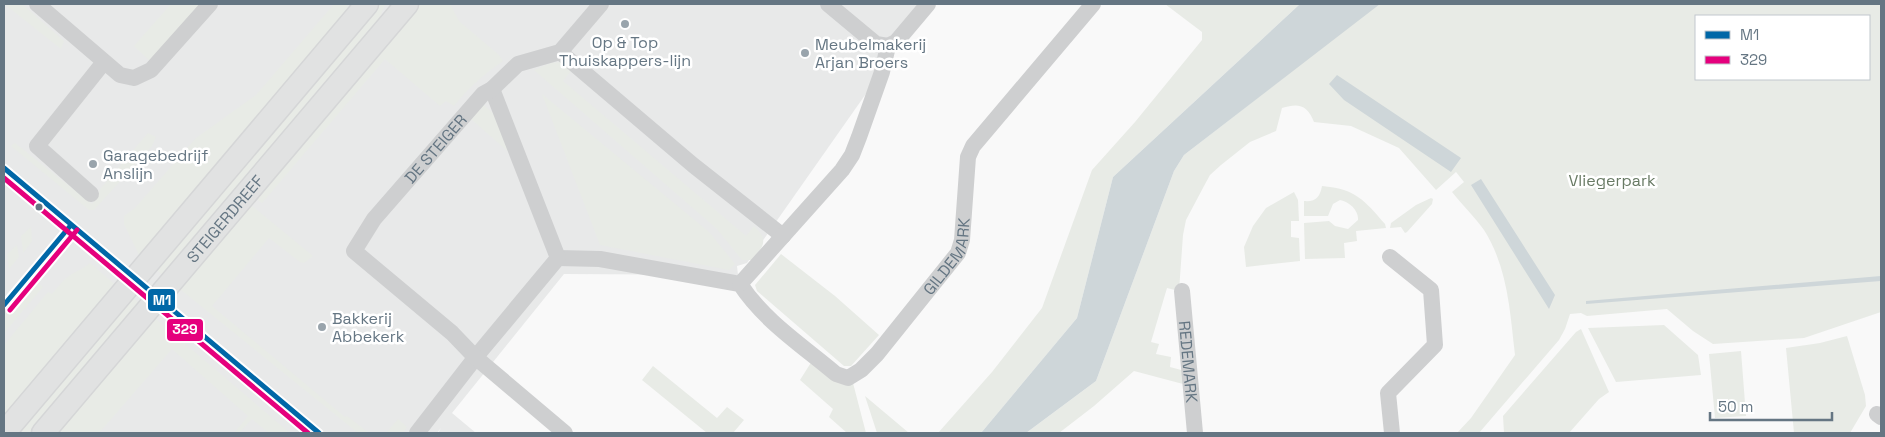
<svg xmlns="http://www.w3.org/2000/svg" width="1885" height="437" viewBox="0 0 1885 437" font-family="'Space Grotesk',sans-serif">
<rect width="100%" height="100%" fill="#f9f9f9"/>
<path fill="#e8e9e9" d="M 4,4 L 929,4 L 747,263 L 737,266 L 738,275 L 564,274 L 452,413 L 476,433 L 438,433 L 441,428 L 437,433 L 4,433 Z"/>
<path fill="#e8ebe6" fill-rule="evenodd" d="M 9,4 L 22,4 L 64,41 L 61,49 L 7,6 Z
M 171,4 L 201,4 L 152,63 L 134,46 Z
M 334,4 L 348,4 L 344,17 L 140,257 L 124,224 L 124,216 L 135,208 L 196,138 L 256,95 Z
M 371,4 L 385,4 L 380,17 L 311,98 L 278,148 L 167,279 L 151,265 Z
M 412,4 L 450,4 L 459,21 L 499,55 L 503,61 C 484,74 468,88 454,106 L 446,101 L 440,106 L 385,59 L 262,203 L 251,195 Z
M 1165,4 L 1300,4 L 1113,177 L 1077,318 L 981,433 L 938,433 L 992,372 L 1042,308 L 1092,170 L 1135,122 L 1202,40 L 1202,32 Z
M 1333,4 L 1881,4 L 1881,312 L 1804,338 L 1713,344 L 1693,331 L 1667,309 L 1587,316 L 1581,313 L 1570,314 L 1565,329 L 1559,340 L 1479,433 L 1457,433 L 1471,418 L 1515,355 C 1510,312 1508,268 1484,230 C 1475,217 1462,205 1452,192 L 1464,182 L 1456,172 L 1436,190 L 1399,148 L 1351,126 L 1314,122 C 1307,105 1299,103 1282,108 L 1276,131 L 1250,142 L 1221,165 L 1210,175 L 1204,186 L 1186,220 L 1183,235 L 1179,291 L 1167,288 L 1151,342 L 1159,344 L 1156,354 L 1171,357 L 1170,367 L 1185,371 L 1183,384 L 1134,371 L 1094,406 L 1059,433 L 1026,433 L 1096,381 L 1174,171 L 1184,155 L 1282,79 ZM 1696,16 L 1869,16 L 1869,79 L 1696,79 Z
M 561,62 L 571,71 L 563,81 L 746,236 L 754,226 C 769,240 764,246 752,260 L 742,260 L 717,229 L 534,70 L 551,63 Z
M 542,94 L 709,232 L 735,264 L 729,270 L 600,245 Z
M 484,105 L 501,121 L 512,155 L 471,119 Z
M 148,133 L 156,137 L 152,146 L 94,210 L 89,210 L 11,146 L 15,143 L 92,204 L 101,188 Z
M 1322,186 C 1356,189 1364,200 1385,224 L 1386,228 L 1356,231 L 1357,241 L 1344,243 L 1345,258 L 1305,259 L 1304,223 L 1329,221 L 1335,226 L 1348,229 L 1358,220 C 1359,211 1350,202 1340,200 L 1333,204 L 1328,216 L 1304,216 L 1304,201 C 1316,202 1320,197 1322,186 Z
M 1294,192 L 1298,200 L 1299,221 L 1291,221 L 1291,237 L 1299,238 L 1300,261 L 1246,267 L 1244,247 L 1253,226 L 1266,208 Z
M 1431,198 L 1433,199 L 1432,204 L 1407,232 L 1405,233 L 1401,227 L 1390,228 L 1391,223 L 1416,205 Z
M 246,201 L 313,256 L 304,263 L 300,262 L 269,238 L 212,306 L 345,417 L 347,416 L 369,433 L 358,433 L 175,285 Z
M 31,227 L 32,241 L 23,253 L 21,236 Z
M 17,245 L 19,257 L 9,269 L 7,254 Z
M 781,254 L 835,296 L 879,335 L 851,366 L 844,366 L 757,291 L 755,285 Z
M 90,263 L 119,288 L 4,425 L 4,345 L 48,292 L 52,294 C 57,288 62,281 69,276 C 76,271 83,269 90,263 Z
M 33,279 L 43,287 L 4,333 L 4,314 Z
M 127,293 L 144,307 L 37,433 L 11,433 Z
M 150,314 L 290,433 L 269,433 L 252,419 L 239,433 L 234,433 L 248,416 L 172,349 L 99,433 L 49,433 Z
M 1664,325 L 1698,355 L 1701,375 L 1616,382 L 1588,328 Z
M 1581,329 L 1609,392 L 1599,399 L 1569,433 L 1504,433 L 1503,416 L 1576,332 Z
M 1847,336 L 1865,395 L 1866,406 L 1850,433 L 1794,433 L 1786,348 L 1820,343 Z
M 1741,351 L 1746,416 L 1715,418 L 1709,354 Z
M 812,361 L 853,383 L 866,433 L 847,433 L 829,417 L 833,409 L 800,380 Z
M 653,366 L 717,418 L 727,407 L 744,420 L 733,433 L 707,433 L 642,380 Z
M 865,396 L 909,433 L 877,433 Z
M 398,419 L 407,427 L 403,433 L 386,433 Z"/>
<path fill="#ced6d9" d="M 1300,4 L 1380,4 L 1184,155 L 1174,171 L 1096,381 L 1026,433 L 981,433 L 1077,318 L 1113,177 Z
M 1337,75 L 1461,158 L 1451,172 L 1344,100 L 1329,84 Z
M 1481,179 L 1555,295 L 1549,309 L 1471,185 Z
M 1881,276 L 1881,281 L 1586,304 L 1586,301 Z"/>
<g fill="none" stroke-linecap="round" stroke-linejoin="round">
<defs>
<g id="secondary">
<path d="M 4,433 L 367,4"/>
<path id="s4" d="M 43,433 L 407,4"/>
</g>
</defs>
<use href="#secondary" stroke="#d5d6d7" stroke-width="25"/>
<g stroke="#cecfd0" stroke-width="16">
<path d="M 37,4 L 120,75 L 134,78 L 151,70 L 210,4"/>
<path d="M 828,4 L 876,44 L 888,46"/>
<path d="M 888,46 L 896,42 L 928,4"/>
<path d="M 560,52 L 693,165 L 783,236"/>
<path d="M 91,194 L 37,146 L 104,62"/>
<path d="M 1390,257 L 1431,290 L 1435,345 L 1388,393 L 1392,433"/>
<path id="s1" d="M 558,258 L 600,259 L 740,284 C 764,321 803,346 836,374 L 848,378 L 861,370 L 877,354 L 958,253 L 962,240 L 968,157 L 973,146 L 1093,4"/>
<path d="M 740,284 L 842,170 L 852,155 L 859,137 L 882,72 L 888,46"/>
<path id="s2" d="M 1182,291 L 1195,433"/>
<path d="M 1877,414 L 1881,417"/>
<path d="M 417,433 L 479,353 L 558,258 L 492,89"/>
<path id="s3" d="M 565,433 L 475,357 L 452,333 L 354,251 L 374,219 L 483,94 L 492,89 L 518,64 L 560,52 L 601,4"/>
</g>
<use href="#secondary" stroke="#e1e2e2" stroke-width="22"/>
<defs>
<path id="bus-1" d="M 4,168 L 319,433
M 4,305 L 71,225"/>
<path id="bus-2" d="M 4,178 L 308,433
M 10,310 L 77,230"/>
</defs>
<use href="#bus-1" stroke="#fff" stroke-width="9"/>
<use href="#bus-2" stroke="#fff" stroke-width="9"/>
<use href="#bus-1" stroke="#0067a7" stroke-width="5"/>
<use href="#bus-2" stroke="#e5007d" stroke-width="5"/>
</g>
<g fill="#99a4ac" stroke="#fff" stroke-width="2">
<circle cx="625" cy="24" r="5"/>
<circle cx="805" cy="53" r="5"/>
<circle cx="93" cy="164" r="5"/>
<circle cx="322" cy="327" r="5"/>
</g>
<circle fill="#657683" stroke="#fff" stroke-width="2" cx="39" cy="207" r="4.5"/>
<g text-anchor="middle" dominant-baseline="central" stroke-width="5" stroke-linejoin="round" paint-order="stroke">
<g font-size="16" fill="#657683" stroke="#fff" text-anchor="start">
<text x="625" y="42" text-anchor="middle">Op &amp; Top<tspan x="625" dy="18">Thuiskappers-lijn</tspan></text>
<text x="815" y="44">Meubelmakerij<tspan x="815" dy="18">Arjan Broers</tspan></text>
<text x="103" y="155">Garagebedrijf<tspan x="103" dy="18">Anslijn</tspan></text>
<text x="332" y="318">Bakkerij<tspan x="332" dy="18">Abbekerk</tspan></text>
</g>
<g font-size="16" fill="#657683" stroke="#fff">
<text stroke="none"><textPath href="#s3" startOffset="410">DE STEIGER</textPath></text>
<text stroke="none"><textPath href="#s4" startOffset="281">STEIGERDREEF</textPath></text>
<text stroke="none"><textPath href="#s1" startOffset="489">GILDEMARK</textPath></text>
<text stroke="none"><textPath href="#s2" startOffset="71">REDEMARK</textPath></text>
</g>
<g font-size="16" fill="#687a64" stroke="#fff">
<text x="1612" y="180">Vliegerpark</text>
</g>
</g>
<g stroke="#fff" stroke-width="2">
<rect x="147" y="288" width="29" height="24" rx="5" fill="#0067a7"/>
<rect x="166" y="318" width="38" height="24" rx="5" fill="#e5007d"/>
</g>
<g font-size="14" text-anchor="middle" font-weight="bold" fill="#fff">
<text x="162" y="305">M1</text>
<text x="185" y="334">329</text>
</g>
<rect width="1885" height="437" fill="none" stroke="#657683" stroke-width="10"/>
<rect x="1695" y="15" width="175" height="65" fill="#ffffff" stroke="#c1c8cd"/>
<rect x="1705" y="31" width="25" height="8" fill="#0067a7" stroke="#c1c8cd"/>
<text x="1740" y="40" font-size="15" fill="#657683">M1</text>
<rect x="1705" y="56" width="25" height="8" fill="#e5007d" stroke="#c1c8cd"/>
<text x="1740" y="65" font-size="15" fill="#657683">329</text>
<path d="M1710 412v8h122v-8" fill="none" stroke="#657683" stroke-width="2.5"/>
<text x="1718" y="412" font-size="15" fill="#657683" stroke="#ffffff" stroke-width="4" paint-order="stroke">50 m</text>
</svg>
